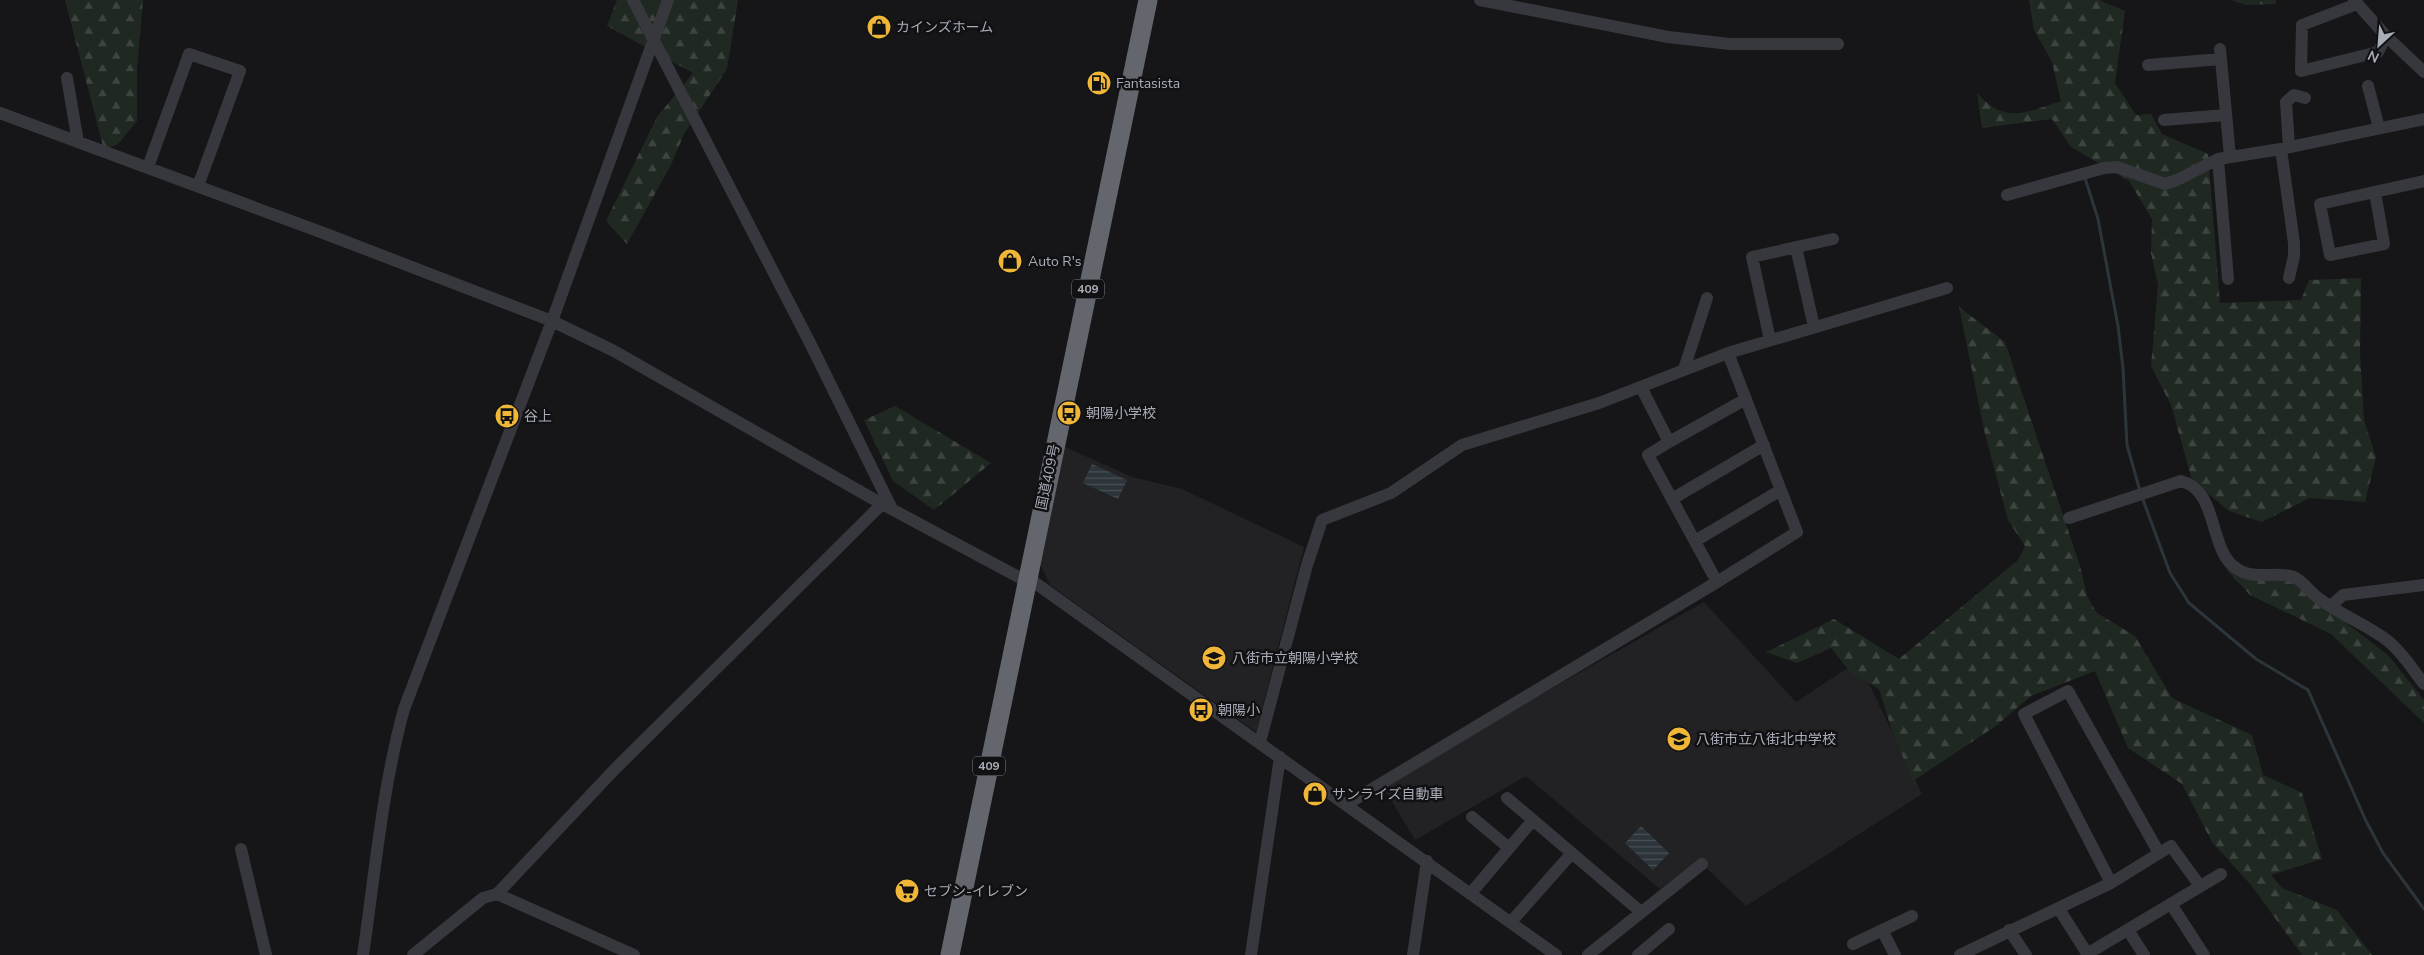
<svg xmlns="http://www.w3.org/2000/svg" width="2424" height="955" viewBox="0 0 2424 955" font-family="'Nunito Sans','Noto Sans JP',sans-serif">
<defs>
<pattern id="forest-firs" width="22" height="20" patternUnits="userSpaceOnUse" patternTransform="scale(1.25)"><rect width="22" height="20" fill="#202822"/><path d="M5 1l3.5 6h-7zM16 11l3.5 6h-7z" fill="#3e4440"/></pattern>
<pattern id="water-rules" width="6" height="5" patternUnits="userSpaceOnUse" patternTransform="scale(1.25)"><rect width="6" height="5" fill="#2d353c"/><path d="M0 2.5h6" fill="none" stroke="#495056"/></pattern>
</defs>
<rect width="100%" height="100%" fill="#161618"/>
<path fill="#222225" d="M 1063,446 L 1132,477 L 1182,489 L 1304,547 L 1256,732 L 1050,585 L 1039,562 Z
M 1704,602 L 1796,702 L 1858,661 L 1922,794 L 1746,906 L 1698,860 L 1660,889 L 1526,776 L 1415,840 L 1382,785 Z"/>
<path fill="url(#forest-firs)" d="M 65,0 L 143,0 L 137,70 L 137,121 L 118,144 L 104,150 Z
M 617,0 L 738,0 L 727,69 L 684,134 L 671,165 L 627,244 L 606,221 L 657,117 L 693,73 L 607,26 Z
M 2029,0 L 2099,0 L 2125,11 L 2115,83 L 2136,115 L 2151,114 L 2162,134 L 2208,154 L 2220,303 L 2301,300 L 2309,280 L 2361,278 L 2360,353 L 2364,420 L 2376,457 L 2365,502 L 2310,498 L 2262,522 L 2229,511 L 2192,480 L 2171,405 L 2151,366 L 2158,285 L 2151,253 L 2152,219 L 2129,181 L 2071,147 L 2052,119 L 1982,128 L 1977,93 C 2005,125 2027,112 2061,101 L 2052,62 L 2034,30 Z
M 2231,0 L 2276,0 L 2276,4 L 2246,5 Z
M 1959,307 L 2005,342 L 2080,566 L 2087,596 L 2097,613 L 2135,636 L 2172,698 L 2252,735 L 2263,775 L 2302,793 L 2322,859 L 2271,875 L 2282,888 L 2337,910 L 2372,955 L 2302,955 L 2251,885 L 2212,842 L 2182,784 L 2128,748 L 2095,671 L 2031,696 L 1996,726 L 1913,781 L 1892,731 L 1879,689 L 1851,673 L 1831,648 L 1797,663 L 1766,652 L 1834,619 L 1899,659 L 2018,560 L 2025,546 L 2008,520 L 1985,434 Z
M 895,406 L 991,463 L 934,510 L 893,481 L 864,420 Z
M 2226,569 L 2280,572 L 2388,655 L 2424,700 L 2424,723 L 2331,634 L 2250,595 Z"/>
<path fill="url(#water-rules)" d="M 1092,464 L 1127,480 L 1118,499 L 1083,483 Z
M 1641,826 L 1669,853 L 1653,870 L 1625,843 Z"/>
<g fill="none" stroke-linecap="round" stroke-linejoin="round">
<path stroke="#2d353c" stroke-width="3" d="M 2085,178 L 2098,219 L 2118,326 L 2123,368 L 2127,445 L 2140,491
M 2142,497 L 2170,573 L 2189,603 L 2256,659 L 2308,690 L 2366,821 L 2383,853 L 2424,909"/>
<path stroke="#37383d" stroke-width="12" d="M 633,0 L 810,343 L 892,509
M 1480,0 L 1668,37 L 1730,44 L 1838,44
M 2354,0 L 2386,36 L 2424,72
M 2357,4 L 2302,25 L 2301,71 L 2378,52 L 2386,36
M 2220,49 L 2230,156
M 2148,65 L 2221,59
M 67,78 L 78,142
M 2368,86 L 2379,128
M 0,113 L 326,234 L 552,321 L 614,351 L 882,504 L 1026,581
M 2164,120 L 2226,115
M 2289,147 L 2286,102 L 2294,95 L 2305,98
M 2281,149 L 2294,243 L 2294,256 L 2289,278
M 2218,159 L 2228,279
M 148,167 L 189,54 L 240,71 L 198,186
M 2375,192 L 2384,244 L 2330,255 L 2320,204 L 2424,181
M 2007,195 L 2104,168 L 2117,167 L 2165,184 L 2177,180 L 2218,159 L 2281,149 L 2424,119
M 1796,247 L 1814,327
M 1770,340 L 1752,257 L 1833,239
M 1684,369 L 1707,298
M 1641,387 L 1669,442 L 1648,455 L 1717,582
M 1669,442 L 1746,399
M 1672,499 L 1764,445
M 2069,518 L 2181,481 C 2217,490 2209,543 2232,565 C 2252,583 2273,570 2294,577 C 2303,581 2309,591 2317,597 C 2338,614 2366,624 2388,641 C 2402,652 2413,670 2424,684
M 1695,541 L 1781,490
M 1027,577 L 1556,955
M 2331,606 L 2343,595 L 2424,585
M 1260,742 L 1307,565 L 1322,520 L 1391,493 L 1462,445 L 1599,403 L 1728,353 L 1947,288
M 1507,798 L 1641,912
M 1347,804 L 1717,582 L 1797,532 L 1728,353
M 1472,817 L 1509,848
M 241,849 L 266,955
M 2111,883 L 2024,714 L 2068,691 L 2159,853
M 1471,893 L 1533,820
M 497,894 L 634,955
M 2171,904 L 2204,955
M 2059,909 L 2088,955
M 1511,922 L 1572,853
M 1882,930 L 1895,955
M 2009,930 L 2026,955
M 2128,930 L 2144,955
M 1853,944 L 1912,916
M 2087,954 L 2221,874
M 363,955 C 375,873 382,789 404,709 L 552,321 L 668,0
M 413,955 L 483,898 L 497,894 L 615,769 L 882,504
M 1251,955 L 1280,757
M 1413,955 L 1427,861
M 1588,955 L 1702,864
M 1638,955 L 1669,929
M 1960,955 L 2111,883 L 2171,846 L 2200,886"/>
<path stroke="#64666e" stroke-width="19" d="M 950,955 L 1148,0"/>
</g>
<defs>
<symbol id="shop-disc" viewBox="-11 -11 22 22"><circle r="9.5" fill="#efb638" stroke="#111113"/><path d="M-5-2.5h2.3a2.7 3.5 0 0 1 5.4 0H5L5.5 6h-11ZM-1.5-2.5h3a1.5 2.3 0 0 0-3 0Z" fill="#111"/></symbol>
<symbol id="fuel-disc" viewBox="-11 -11 22 22"><circle r="9.5" fill="#efb638" stroke="#111113"/><path d="M-5.5-6h7V0h2V4h1.3V-2.5L3-4.5l.8-.8L6-3V5H2.5V1h-1V6h-7ZM-4.2-4.7v3.2H.2V-4.7Z" fill="#111"/></symbol>
<symbol id="bus-disc" viewBox="-11 -11 22 22"><circle r="9.5" fill="#efb638" stroke="#111113"/><path d="M-5-6H5V4H4V6H2V4H-2V6H-4V4H-5ZM-3.5-4V0h7V-4ZM-3.5 1.2v1.5H-2V1.2ZM2 1.2v1.5H3.5V1.2Z" fill="#111"/></symbol>
<symbol id="school-disc" viewBox="-11 -11 22 22"><circle r="9.5" fill="#efb638" stroke="#111113"/><path d="M0-5L7-2L0 1L-7-2ZM-4 1L0 2.5L4 1V4Q0 6-4 4Z" fill="#111"/></symbol>
<symbol id="supermarket-disc" viewBox="-11 -11 22 22"><circle r="9.5" fill="#efb638" stroke="#111113"/><path d="M-6-5.5h2.5l.6 2H6L4.5 2H-2.5L-4.4-4H-6ZM-1.5 3.2a1.3 1.3 0 1 0 .1 0ZM3 3.2a1.3 1.3 0 1 0 .1 0Z" fill="#111"/></symbol>
</defs>
<g fill-rule="evenodd">
<use href="#shop-disc" x="865" y="13" width="28" height="28"/>
<use href="#fuel-disc" x="1085" y="69" width="28" height="28"/>
<use href="#shop-disc" x="996" y="247" width="28" height="28"/>
<use href="#bus-disc" x="1055" y="399" width="28" height="28"/>
<use href="#bus-disc" x="493" y="402" width="28" height="28"/>
<use href="#school-disc" x="1200" y="644" width="28" height="28"/>
<use href="#bus-disc" x="1187" y="696" width="28" height="28"/>
<use href="#school-disc" x="1665" y="725" width="28" height="28"/>
<use href="#shop-disc" x="1301" y="780" width="28" height="28"/>
<use href="#supermarket-disc" x="893" y="877" width="28" height="28"/>
</g>
<g text-anchor="middle" dominant-baseline="central" stroke-width="5" stroke-linejoin="round" paint-order="stroke">
<g fill="#111113" stroke="#7b7e86" stroke-width="1">
<rect x="1072" y="279.5" width="32" height="19" rx="4"/>
<rect x="973" y="756.5" width="32" height="19" rx="4"/>
</g>
<g font-size="12" font-weight="bold" fill="#a9adb8">
<text x="1088" y="289">409</text>
<text x="989" y="766">409</text>
</g>
<g font-size="14" fill="#a9adb8" stroke="#111113" text-anchor="start">
<text x="896" y="27">カインズホーム</text>
<text x="1116" y="83">Fantasista</text>
<text x="1028" y="261">Auto R's</text>
<text x="1086" y="413">朝陽小学校</text>
<text x="524" y="416">谷上</text>
<text x="1232" y="658">八街市立朝陽小学校</text>
<text x="1218" y="710">朝陽小</text>
<text x="1696" y="739">八街市立八街北中学校</text>
<text x="1332" y="794">サンライズ自動車</text>
<text x="924" y="891">セブン-イレブン</text>
</g>
<g font-size="14" fill="#a9adb8" stroke="#111113">
<text transform="translate(1048 477) rotate(-78)">国道409号</text>
</g>
</g>
<g transform="translate(2379 45) rotate(206)" stroke="#111113" stroke-width="4" paint-order="stroke">
<path d="M0-4L9 19L0 12L-9 19Z" fill="#a9adb8"/>
<text y="-8" font-size="14" font-weight="bold" text-anchor="middle" fill="#a9adb8">N</text>
</g>
</svg>
